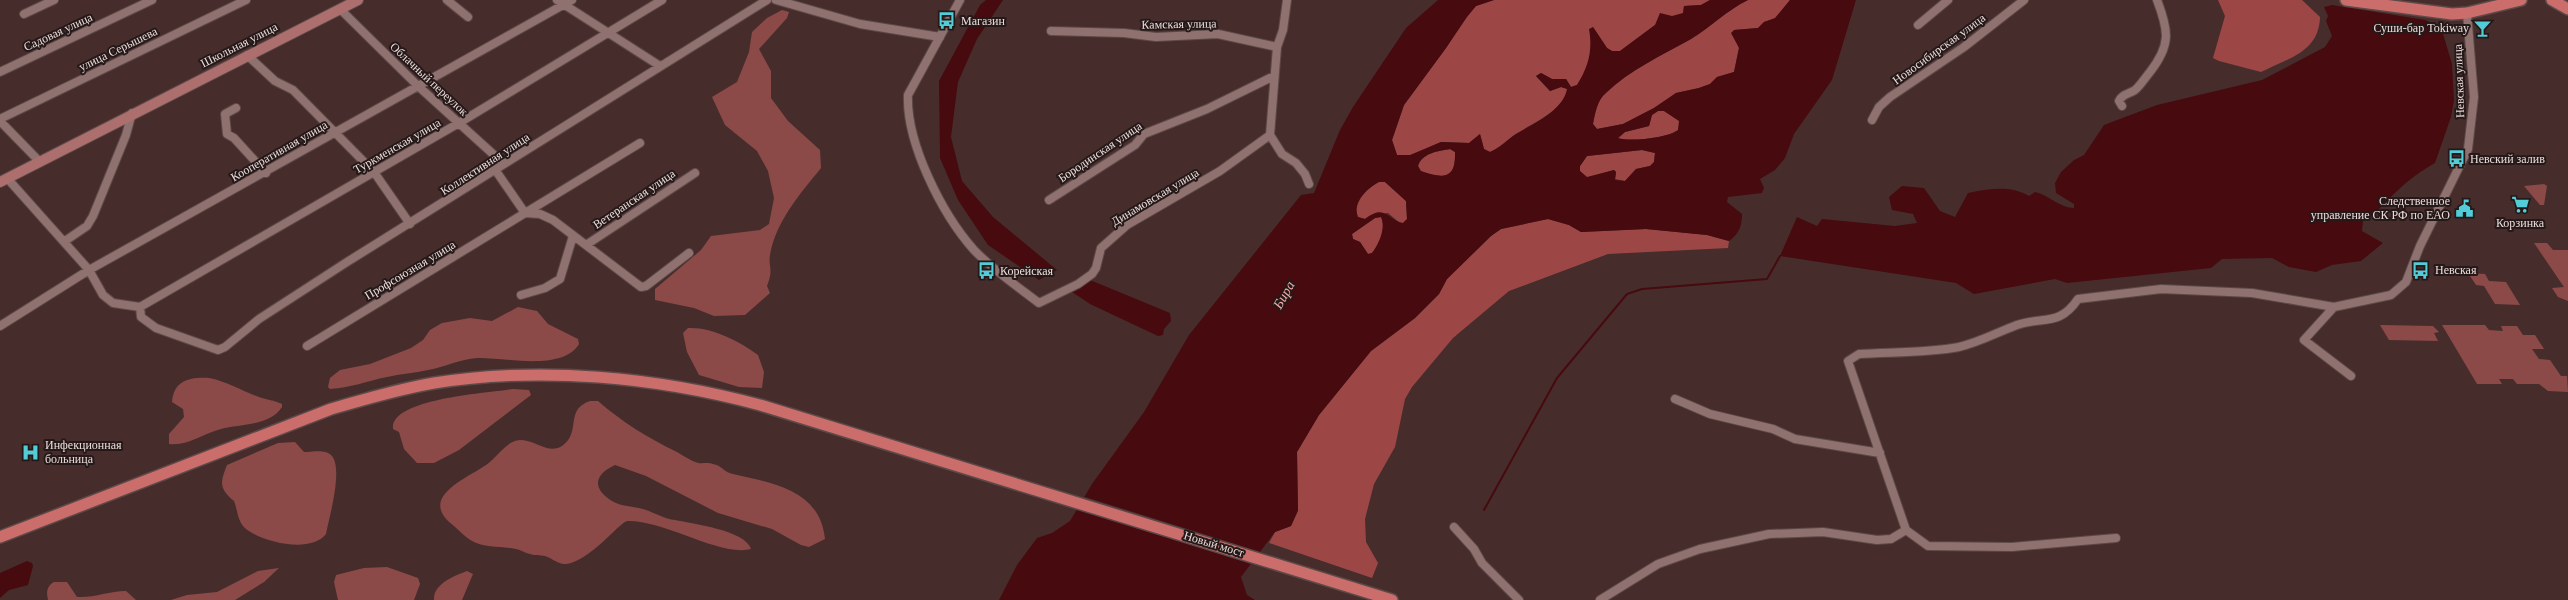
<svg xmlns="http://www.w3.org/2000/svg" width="2568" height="600" viewBox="0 0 2568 600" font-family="'Times New Roman',serif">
<rect width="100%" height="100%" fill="#462d2c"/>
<path fill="#8b4a48" d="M 782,10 L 789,12 L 787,18 L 759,49 L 771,71 L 771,98 L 788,121 L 820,150 L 821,168 C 800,194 776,221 770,255 C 768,268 774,268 767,286 L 770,293 L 745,315 L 714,316 L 694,308 L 655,300 L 655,289 L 701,250 L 711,236 L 760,230 L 769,224 L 774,198 L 768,171 L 757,151 L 725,125 L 712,97 L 737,82 L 749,52 L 752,32 L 767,18 Z
M 2544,184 L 2547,186 L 2544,205 L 2540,205 L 2524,186 Z
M 2534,243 L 2547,243 L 2553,250 L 2568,250 L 2568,301 L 2558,297 L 2552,288 L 2564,287 Z
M 2468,273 L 2485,274 L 2489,281 L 2506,282 L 2520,305 L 2495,304 L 2484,286 L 2476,285 Z
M 518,307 L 537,311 L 548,324 L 578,339 L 579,344 C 562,372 504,357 477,358 C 460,359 445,367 428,370 C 415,373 400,374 387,377 C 367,381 350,388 330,389 L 328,387 L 330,378 L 340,370 L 370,364 L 411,348 L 423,340 L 430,330 L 442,323 L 470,318 L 492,321 Z
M 2380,325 L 2433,326 L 2439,332 L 2434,333 L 2438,341 L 2389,340 Z
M 2442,325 L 2485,325 L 2489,330 L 2503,331 L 2501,326 L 2517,326 L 2523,335 L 2535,335 L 2544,349 L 2532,349 L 2539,359 L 2550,360 L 2561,376 L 2567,376 L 2568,392 L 2548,391 L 2539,384 L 2517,384 L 2513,379 L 2499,379 L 2502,384 L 2477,384 Z
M 688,328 C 712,327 739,341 758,355 L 764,372 L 762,388 L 739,387 L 699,375 L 687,352 L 683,333 Z
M 209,378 C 226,381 242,391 259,397 C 267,400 274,400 282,404 L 282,407 C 270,426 240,424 221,429 C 202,434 189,446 169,444 L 169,434 L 184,417 L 183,409 L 172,402 C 174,380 190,377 209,378 Z
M 513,389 L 529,390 L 531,395 L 459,450 L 434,463 L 417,463 L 404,449 L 399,432 L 393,429 C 390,398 490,393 513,389 Z
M 590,401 L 598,401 C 622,422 648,438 677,452 C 684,456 691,461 698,463 C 703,464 708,462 713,464 C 721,465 725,473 733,474 C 771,483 820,489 825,539 L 809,547 L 801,545 L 772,529 L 718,513 L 646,476 L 615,465 C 595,474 591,488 612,501 C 622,507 635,506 646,510 C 655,513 665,519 675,520 C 693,524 745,530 751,549 C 720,557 665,520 627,521 C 620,522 589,562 566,564 C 559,565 552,558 545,556 C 540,555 535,556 530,554 C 525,553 521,550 516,549 C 501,546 485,548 472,541 C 465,537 460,531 454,526 C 417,498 464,480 486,465 C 496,458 505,444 515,441 C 531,435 547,456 562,446 C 582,432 564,410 590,401 Z
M 295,442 L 304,452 C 312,452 325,449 331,455 C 344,467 329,518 326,534 C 310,554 263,542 246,529 C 237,521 238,511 234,501 C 219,488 220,483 227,465 L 278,443 Z
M 387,567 L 418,578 L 420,584 L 414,600 L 338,600 L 334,582 L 336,575 L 364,568 Z
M 279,568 L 264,582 L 235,600 L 171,600 L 187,595 L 217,592 L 258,571 Z
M 467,571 L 473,574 L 462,600 L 434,600 C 433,584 454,576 467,571 Z
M 54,582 L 67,582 L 77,597 C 94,598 109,591 126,591 L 136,600 L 48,600 C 46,592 47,586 54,582 Z"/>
<path fill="#9c4746" d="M 1494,0 L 1710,0 L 1701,5 L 1684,6 L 1683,14 L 1655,25 L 1620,51 L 1612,51 L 1607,48 L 1593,27 L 1589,65 L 1577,85 L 1571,87 L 1566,79 L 1552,79 L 1541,73 L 1536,76 L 1550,91 L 1561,87 L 1568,89 C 1562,113 1531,123 1513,136 C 1505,142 1499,148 1490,152 L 1484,149 L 1480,134 L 1469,143 L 1441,142 L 1410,156 L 1397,155 L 1392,140 L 1404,105 L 1446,48 L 1466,17 L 1476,6 Z
M 1748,0 L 1790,0 L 1775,19 L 1764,22 L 1758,28 L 1734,30 L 1739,48 L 1734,72 L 1717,77 L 1710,84 L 1699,88 L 1676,93 L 1654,108 L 1623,124 L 1597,129 L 1593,124 C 1595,114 1597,100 1605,93 C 1630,70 1662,55 1691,39 C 1711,27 1727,10 1748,0 Z
M 2218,0 L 2302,0 L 2320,17 C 2319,52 2289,58 2261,72 L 2219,61 L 2213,58 L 2225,16 Z
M 1658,111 L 1664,111 L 1680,121 L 1678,130 C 1668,138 1629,142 1618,138 L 1625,132 L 1649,126 L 1652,115 Z
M 1450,149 L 1455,152 C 1456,180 1444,179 1420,171 L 1418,166 C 1422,153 1438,151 1450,149 Z
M 1642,150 L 1655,153 L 1654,162 L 1650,166 L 1636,169 L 1625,181 L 1615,179 L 1616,172 L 1614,170 L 1587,178 L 1580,171 L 1580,166 L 1587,156 Z
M 1379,182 L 1385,182 L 1406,201 L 1407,219 L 1403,223 L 1400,223 L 1388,213 L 1371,215 L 1365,219 L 1357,217 C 1352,203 1367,188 1379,182 Z
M 1381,217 C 1387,228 1379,244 1372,253 L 1368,254 L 1360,242 L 1353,239 L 1352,234 L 1375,218 Z
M 1548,219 L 1569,225 L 1581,232 L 1646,229 L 1707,235 L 1729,241 L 1728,248 L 1608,254 L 1509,291 L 1453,338 L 1412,387 L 1405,399 L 1395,447 L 1374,484 L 1365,519 L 1366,542 L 1378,563 L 1372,578 L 1269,543 L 1275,532 L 1291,526 L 1298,511 L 1297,452 L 1319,415 L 1371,351 L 1415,318 L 1439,294 L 1447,279 L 1491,236 L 1501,229 Z"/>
<path fill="#470a0e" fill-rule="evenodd" d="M 986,0 L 1003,0 L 977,39 L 958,82 L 951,137 L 962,181 L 993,217 L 1057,270 L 1039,280 L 988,245 L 958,200 L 940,158 L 939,81 L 980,5 Z
M 1438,0 L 1494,0 L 1476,6 L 1467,17 L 1446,48 L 1404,105 L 1392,140 L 1397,155 L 1410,155 L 1441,142 L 1469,143 L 1480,134 L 1484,149 L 1490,152 C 1500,148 1507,140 1516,134 C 1533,124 1563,111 1567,89 L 1561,87 L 1550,91 L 1536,76 L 1541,73 L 1552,79 L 1566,79 L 1571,87 L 1577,85 C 1588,67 1593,51 1589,29 L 1593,27 L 1607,48 L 1612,51 L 1620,51 L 1655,25 L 1660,13 L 1672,16 L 1683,13 L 1684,6 L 1701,5 L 1710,0 L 1748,0 C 1727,10 1711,27 1691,39 C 1662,55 1630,70 1606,93 C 1597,100 1595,114 1593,124 L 1597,129 L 1623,124 L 1654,108 L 1676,93 L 1699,88 L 1710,84 L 1717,77 L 1734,72 L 1739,48 L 1731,33 L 1734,30 L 1758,28 L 1764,22 L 1775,18 L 1790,0 L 1856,0 L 1832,80 L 1794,134 L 1785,158 L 1775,170 L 1760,179 L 1764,188 L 1762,193 L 1728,197 L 1727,202 L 1742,214 C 1742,226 1739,234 1729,241 L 1707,235 L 1646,229 L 1581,232 L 1569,225 L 1548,219 L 1501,229 L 1491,236 L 1447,279 L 1439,294 L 1415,318 L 1371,351 L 1319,415 L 1297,452 L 1298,510 L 1291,526 L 1275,532 L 1241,577 L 1247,595 L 1255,600 L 999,600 L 1017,565 L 1037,538 L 1052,533 L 1070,521 L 1092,484 L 1144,412 L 1189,335 L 1301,195 L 1314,193 L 1340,130 L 1353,107 L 1406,28 ZM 1658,111 L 1664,111 L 1679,121 L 1678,130 C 1669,138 1629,142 1618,138 L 1625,132 L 1649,126 L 1652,115 ZM 1450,149 L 1455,152 C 1456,179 1444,179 1421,171 L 1418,166 C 1422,153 1438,151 1450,149 ZM 1642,150 L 1655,153 L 1654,162 L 1650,166 L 1636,169 L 1625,181 L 1615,180 L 1616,172 L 1614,170 L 1587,177 L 1580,171 L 1580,166 L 1587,156 ZM 1379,182 L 1385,182 L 1406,201 L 1407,219 L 1403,223 C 1387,220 1386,203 1365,219 L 1358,217 C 1352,203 1367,188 1379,182 ZM 1381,217 C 1386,228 1379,244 1372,253 L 1368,254 L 1360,242 L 1353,239 L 1352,234 L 1375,218 Z
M 2332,5 L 2425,20 L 2441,27 L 2452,64 L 2454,100 L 2451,117 L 2435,163 C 2421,171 2408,180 2396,192 C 2384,203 2377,213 2363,221 L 2362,231 L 2383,243 L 2361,261 L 2332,265 L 2316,272 L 2289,267 L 2272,258 L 2222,259 L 2211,268 L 2067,283 L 2055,279 L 1974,294 L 1956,283 L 1780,256 L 1797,217 L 1817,226 L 1822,219 L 1895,226 L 1917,223 L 1913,214 L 1892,210 L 1889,197 L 1902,186 L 1924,188 L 1940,211 L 1955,217 L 1968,193 C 1990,189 2009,185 2029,196 L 2035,192 C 2049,195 2060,208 2074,208 L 2074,204 L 2056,193 L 2055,183 L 2061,172 L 2074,160 L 2084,155 L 2104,125 L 2157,105 L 2262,80 L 2325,47 L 2332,36 L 2326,21 L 2328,16 L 2324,7 Z
M 1090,280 L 1170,313 L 1171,321 L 1164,329 L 1163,335 L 1158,336 L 1090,304 L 1069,290 Z
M 27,561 L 32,563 L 33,566 L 28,585 L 9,590 L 0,598 L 0,573 Z"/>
<path fill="#462d2c" d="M 1082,496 L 1264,553 L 1254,565 L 1074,508 Z"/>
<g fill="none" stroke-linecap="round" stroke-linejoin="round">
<path stroke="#470a0e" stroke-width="2" d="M 1484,510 L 1557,378 L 1627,294 L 1642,289 L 1767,279 L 1780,256"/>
<defs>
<path id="minor" d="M 447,0 L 468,17
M 557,0 L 660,66
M 776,0 L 860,24 L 940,37
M 960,0 L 908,95 C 906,143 942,214 974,250 C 993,270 1017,286 1039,303 L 1078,284 L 1092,274 L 1096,268 L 1101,248 L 1127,225 L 1220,171 L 1270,135
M 1287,0 L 1283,30 L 1277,47 L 1270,135 L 1282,154 L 1296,163 L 1305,174 L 1309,184
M 340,9 L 418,86 L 504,164
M 24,14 L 54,0
M 1918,25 L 1948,0
M 1051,31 L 1124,33 L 1156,37 L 1218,34 L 1277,47
M 247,55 L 275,81 L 293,90 L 374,172 L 410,224
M 0,72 L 152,0
M 2122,106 L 2119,101 C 2122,94 2129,94 2135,90 C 2140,86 2145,78 2150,72 C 2171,45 2169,31 2157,0
M 236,108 L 225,114 L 227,134 L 234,138 L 266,173
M 0,119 L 246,0
M 1872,120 L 1879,107 L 1890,97 L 1964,47 L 2024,0
M 0,121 L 39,161
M 496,171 L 525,213
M 7,178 L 89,270 L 103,295 L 113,303 L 140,307 L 141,317 L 156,328 L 218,350 L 225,347 L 259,319 L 347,262 L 767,0
M 1049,200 L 1135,145 L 1144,134 L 1207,109 L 1274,76
M 525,213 L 540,214 L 553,220 L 641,287 L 646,286 L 689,253
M 65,241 L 87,226 L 93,216 L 126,135 L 132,113
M 586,245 L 695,173
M 521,295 L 545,288 L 560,279 L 573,236
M 140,307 L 459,123 L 662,0
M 0,326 L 89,270 L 572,0
M 307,346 L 640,143
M 2351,376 L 2304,340 L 2334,307 L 2391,295 L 2406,282 L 2420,246 L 2468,149 L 2474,97 L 2467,13
M 1675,399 L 1710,414 L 1773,429 L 1795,439 L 1880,453
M 1454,527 L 1474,549 L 1482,563 L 1519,600
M 1906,530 L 1928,546 L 2012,547 L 2116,538
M 1600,600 L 1658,564 L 1700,549 L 1769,534 L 1823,532 L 1877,540 L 1891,539 L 1906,530 L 1848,361 L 1859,354 C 1892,352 1927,353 1959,347 C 1980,342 1998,332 2017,325 C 2043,316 2059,327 2078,299 L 2161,289 L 2252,293 L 2334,307"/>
<path id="secondary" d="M 0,182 L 358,0"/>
<path id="primary" d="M 2346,0 L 2452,14 L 2467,13 L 2521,0
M 2552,0 L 2568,9
M 0,537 L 331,409 C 365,399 399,389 434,383 C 541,366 656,377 760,405 L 1392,600"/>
</defs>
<use href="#minor" stroke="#5d4948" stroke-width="10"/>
<use href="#secondary" stroke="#5d4948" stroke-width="12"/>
<use href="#primary" stroke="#5d4948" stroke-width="14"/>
<use href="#minor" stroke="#8f7270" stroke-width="8"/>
<use href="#secondary" stroke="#ad6f6e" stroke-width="10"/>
<use href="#primary" stroke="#ca6d6b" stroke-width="11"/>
</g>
<defs>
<symbol id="bus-bare" viewBox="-9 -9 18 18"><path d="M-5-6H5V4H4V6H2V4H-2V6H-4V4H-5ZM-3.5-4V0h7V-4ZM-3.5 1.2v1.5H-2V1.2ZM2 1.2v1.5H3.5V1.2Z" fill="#52ccd6" stroke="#241918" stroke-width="2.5" paint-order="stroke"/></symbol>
<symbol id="bar-bare" viewBox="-9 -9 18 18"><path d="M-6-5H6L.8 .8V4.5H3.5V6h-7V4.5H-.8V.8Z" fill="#52ccd6" stroke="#241918" stroke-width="2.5" paint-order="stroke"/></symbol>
<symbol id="supermarket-bare" viewBox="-9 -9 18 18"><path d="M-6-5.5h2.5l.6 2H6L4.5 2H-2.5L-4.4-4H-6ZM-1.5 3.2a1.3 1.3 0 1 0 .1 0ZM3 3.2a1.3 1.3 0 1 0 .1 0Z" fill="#52ccd6" stroke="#241918" stroke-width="2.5" paint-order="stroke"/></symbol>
<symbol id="civic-bare" viewBox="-9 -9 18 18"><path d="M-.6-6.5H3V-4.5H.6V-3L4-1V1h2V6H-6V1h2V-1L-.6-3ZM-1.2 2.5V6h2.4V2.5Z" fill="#52ccd6" stroke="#241918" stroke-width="2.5" paint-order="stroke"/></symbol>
<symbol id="hospital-bare" viewBox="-9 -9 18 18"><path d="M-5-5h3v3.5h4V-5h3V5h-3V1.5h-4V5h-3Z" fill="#52ccd6" stroke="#241918" stroke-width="2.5" paint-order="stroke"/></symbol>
</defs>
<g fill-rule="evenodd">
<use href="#bus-bare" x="934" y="8" width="25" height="25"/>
<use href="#bar-bare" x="2470" y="16" width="25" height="25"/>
<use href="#bus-bare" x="2444" y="146" width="25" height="25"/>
<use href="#supermarket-bare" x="2508" y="192" width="25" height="25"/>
<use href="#civic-bare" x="2452" y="196" width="25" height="25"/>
<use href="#bus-bare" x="2408" y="258" width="25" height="25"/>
<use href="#bus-bare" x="974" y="258" width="25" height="25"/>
<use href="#hospital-bare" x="18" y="440" width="25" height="25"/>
</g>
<g text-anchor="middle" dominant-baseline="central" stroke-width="4" stroke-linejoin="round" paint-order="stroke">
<g font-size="12" fill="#eddddb" stroke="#241918" text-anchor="start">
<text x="961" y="21">Магазин</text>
<text x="2469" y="28" text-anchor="end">Суши-бар Tokiway</text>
<text x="2470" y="159">Невский залив</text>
<text x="2450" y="201" text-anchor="end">Следственное<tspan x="2450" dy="14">управление СК РФ по ЕАО</tspan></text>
<text x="2520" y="223" text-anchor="middle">Корзинка</text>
<text x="2435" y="270">Невская</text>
<text x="1000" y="271">Корейская</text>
<text x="45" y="445">Инфекционная<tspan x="45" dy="14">больница</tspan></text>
</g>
<g font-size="12" fill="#eddddb" stroke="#241918">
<text transform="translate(1179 24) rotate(-1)">Камская улица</text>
<text transform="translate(58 32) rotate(-25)">Садовая улица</text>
<text transform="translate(239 45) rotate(-27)">Школьная улица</text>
<text transform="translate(118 49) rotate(-26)">улица Серышева</text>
<text transform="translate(1939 49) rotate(-36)">Новосибирская улица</text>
<text transform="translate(429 79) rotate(43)">Облачный переулок</text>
<text transform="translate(2459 81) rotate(-92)">Невская улица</text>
<text transform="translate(397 146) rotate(-30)">Туркменская улица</text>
<text transform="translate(279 151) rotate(-30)">Кооперативная улица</text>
<text transform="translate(1100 152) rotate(-34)">Бородинская улица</text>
<text transform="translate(485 164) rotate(-33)">Коллективная улица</text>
<text transform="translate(1155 197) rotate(-31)">Динамовская улица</text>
<text transform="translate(634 199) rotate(-34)">Ветеранская улица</text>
<text transform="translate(410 270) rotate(-31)">Профсоюзная улица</text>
<text transform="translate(1214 544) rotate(17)">Новый мост</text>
</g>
<g font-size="14" font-style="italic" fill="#f5aca8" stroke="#241918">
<text transform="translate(1284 295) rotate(-61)">Бира</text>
</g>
</g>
</svg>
